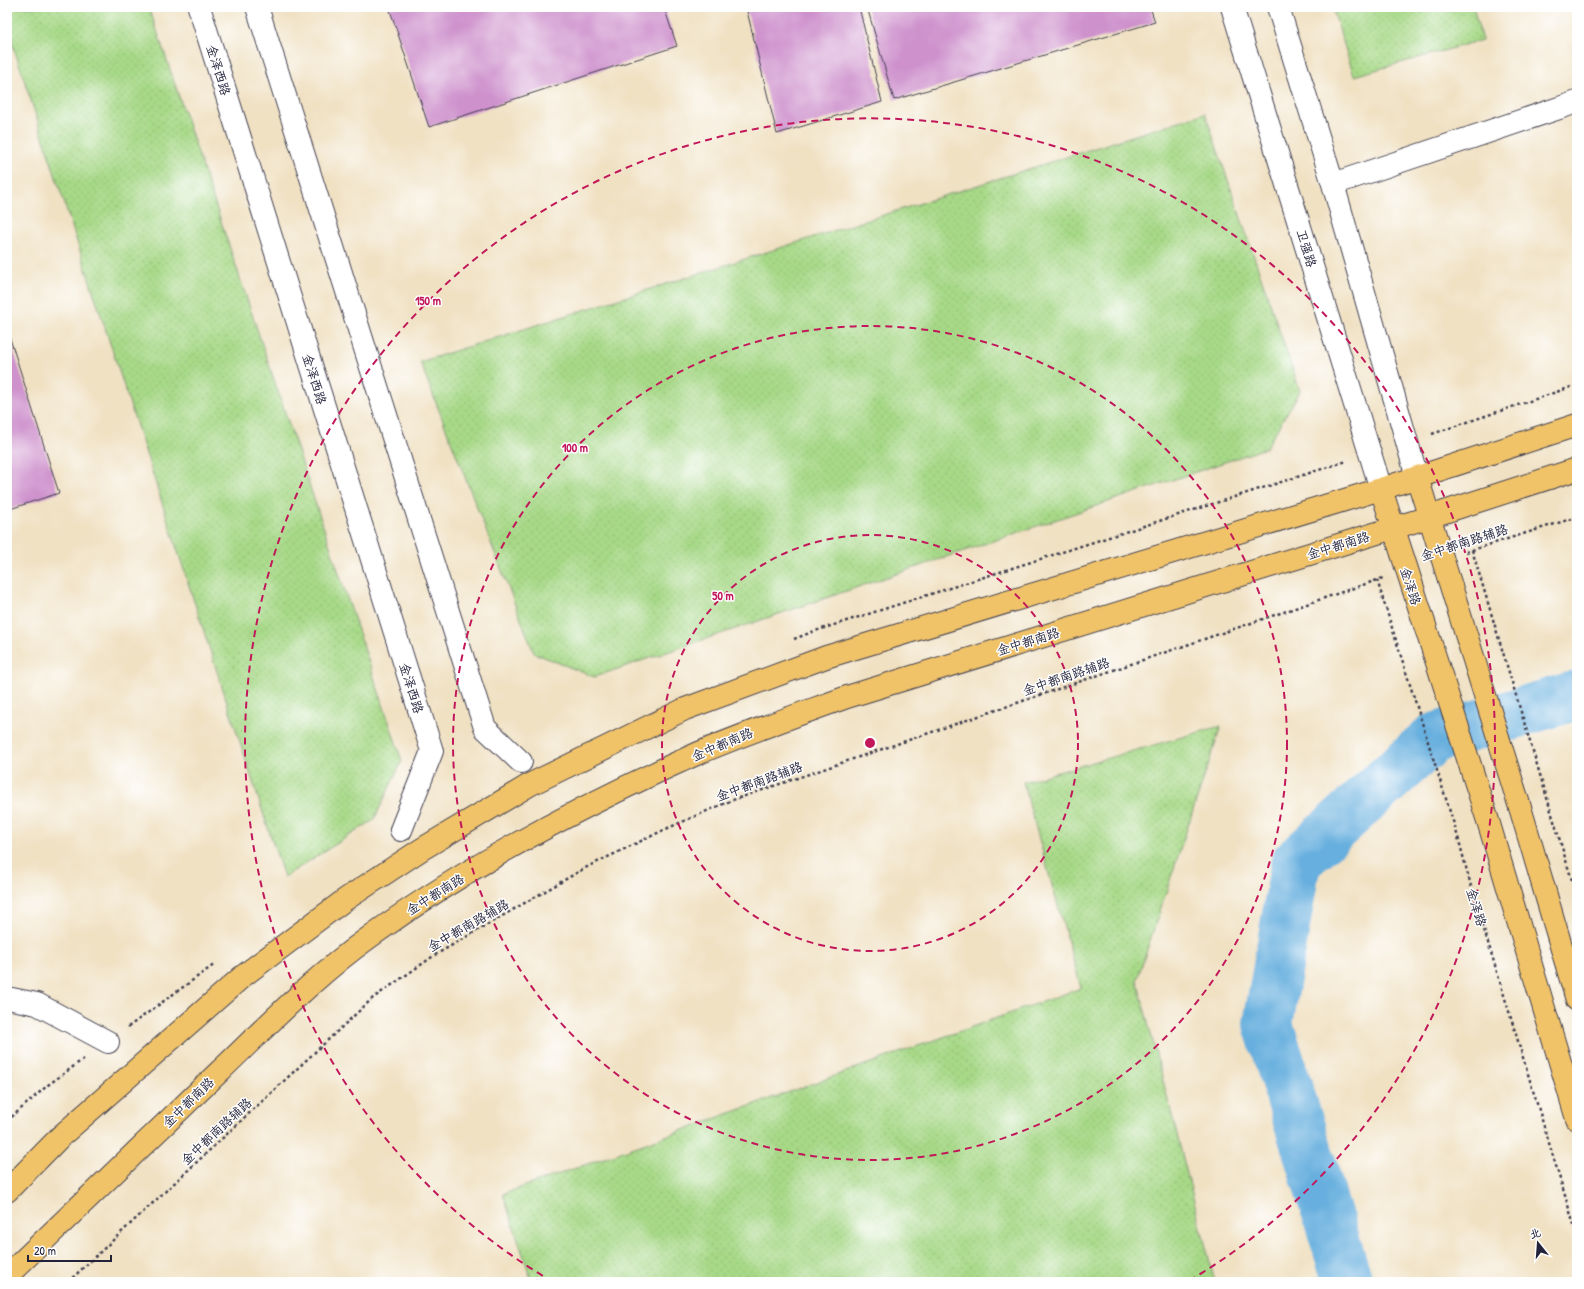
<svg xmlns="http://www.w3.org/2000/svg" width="1584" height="1289" viewBox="0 0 1584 1289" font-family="'Patrick Hand','LXGW WenKai TC',sans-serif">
<defs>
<pattern id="grass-dots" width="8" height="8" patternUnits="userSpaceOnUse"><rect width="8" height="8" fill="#a7d987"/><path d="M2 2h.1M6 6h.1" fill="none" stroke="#8fba75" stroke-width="1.8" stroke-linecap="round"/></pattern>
</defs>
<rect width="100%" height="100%" fill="#fff"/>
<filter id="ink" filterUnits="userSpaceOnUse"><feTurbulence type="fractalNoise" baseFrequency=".025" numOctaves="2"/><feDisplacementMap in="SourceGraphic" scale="8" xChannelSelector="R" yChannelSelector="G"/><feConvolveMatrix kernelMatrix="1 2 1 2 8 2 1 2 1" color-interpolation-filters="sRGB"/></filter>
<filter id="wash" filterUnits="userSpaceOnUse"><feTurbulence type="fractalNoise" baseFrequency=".012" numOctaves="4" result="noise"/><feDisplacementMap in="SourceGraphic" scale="16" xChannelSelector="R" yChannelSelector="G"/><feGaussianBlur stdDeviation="0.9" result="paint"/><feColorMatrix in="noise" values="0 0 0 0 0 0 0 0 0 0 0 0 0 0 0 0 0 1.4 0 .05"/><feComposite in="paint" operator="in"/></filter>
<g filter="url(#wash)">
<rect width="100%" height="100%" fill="#f0e1c3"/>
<path fill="url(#grass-dots)" stroke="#647e61" d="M 7,7 L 149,7 L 402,761 L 374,820 L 284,877 L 7,27 Z
M 1332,7 L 1473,7 L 1482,40 L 1354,76 Z
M 1205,113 L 1300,391 L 1266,448 L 594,677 L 534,653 L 420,362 Z
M 1221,726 L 1137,980 L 1215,1282 L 532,1282 L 503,1194 L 1081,988 L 1023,782 Z"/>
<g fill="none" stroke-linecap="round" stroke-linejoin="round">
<path stroke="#66afde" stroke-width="50" d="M 1348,1282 L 1268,1024 L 1296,862 L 1434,738 L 1577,695"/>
</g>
<g id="blocks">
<path fill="#ce91cc" d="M 389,7 L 664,7 L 677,46 L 429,127 Z
M 746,7 L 859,7 L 882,102 L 777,134 Z
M 867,7 L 1150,7 L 1155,22 L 894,100 Z
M 7,329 L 59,493 L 7,510 Z"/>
</g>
</g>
<g filter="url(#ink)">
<use href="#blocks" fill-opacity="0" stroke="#413f4f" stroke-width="1"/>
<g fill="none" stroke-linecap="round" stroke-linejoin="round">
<defs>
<path id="minor" d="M 199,7 L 432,751 L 401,830
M 257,7 L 485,728 L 521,762
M 1232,7 L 1381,489
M 1278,7 L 1333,184 L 1417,477
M 1333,184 L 1577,102
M 7,998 L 37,1004 L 108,1042"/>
<path id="major" d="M 1417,477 L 1522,814 L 1577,1000
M 1381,489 L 1489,824 L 1577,1119
M 7,1191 L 61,1136 L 243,976 L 346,899 L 422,849 L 531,784 L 685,709 L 826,657 L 1381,489 L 1577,425
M 7,1276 C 78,1207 149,1139 220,1071 C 269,1024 316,975 371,936 C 469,865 581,806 692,756 C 742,734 795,716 847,697 L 1429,517 L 1577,469"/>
</defs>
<use href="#minor" stroke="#413f4f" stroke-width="24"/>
<use href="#major" stroke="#413f4f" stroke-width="24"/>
<path stroke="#413f4f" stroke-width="2.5" stroke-dasharray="3 3" stroke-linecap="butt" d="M 1432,434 L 1577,385
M 1472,550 L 1577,897
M 1466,552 L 1577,517
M 1377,580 L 1458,837 L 1472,890 L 1577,1235
M 794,639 L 812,632 L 1347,461
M 128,1027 L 215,964
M 7,1121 L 48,1085 L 85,1058
M 68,1282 L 373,998 L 435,955 L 585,868 L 668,828 L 730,801 L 1383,578"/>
<use href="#minor" stroke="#fff" stroke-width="22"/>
<use href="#major" stroke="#f1c369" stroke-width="22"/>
</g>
</g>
<g fill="none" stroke="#c2185b" stroke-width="2" stroke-dasharray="7 5">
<circle cx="870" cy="743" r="208"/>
<circle cx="870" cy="743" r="417"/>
<path d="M553 1282A625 625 0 1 1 1187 1282"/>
</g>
<g text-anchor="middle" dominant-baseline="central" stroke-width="3" stroke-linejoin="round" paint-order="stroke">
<g font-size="13" fill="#22223b" stroke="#fff">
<text transform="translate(219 70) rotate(73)">金泽西路</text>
<text transform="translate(1307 248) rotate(73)">卫强路</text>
<text transform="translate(315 379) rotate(73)">金泽西路</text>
<text transform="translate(1464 542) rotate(-18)">金中都南路辅路</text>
<text transform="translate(1338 545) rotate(-17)">金中都南路</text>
<text transform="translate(1411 586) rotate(72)">金泽路</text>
<text transform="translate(1028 641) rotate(-17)">金中都南路</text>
<text transform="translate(1066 676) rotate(-19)">金中都南路辅路</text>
<text transform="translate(412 688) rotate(73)">金泽西路</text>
<text transform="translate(722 744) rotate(-23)">金中都南路</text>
<text transform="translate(759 781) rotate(-20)">金中都南路辅路</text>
<text transform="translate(435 894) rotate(-32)">金中都南路</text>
<text transform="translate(1477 907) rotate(73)">金泽路</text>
<text transform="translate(468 925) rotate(-30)">金中都南路辅路</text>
<text transform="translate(188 1102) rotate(-44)">金中都南路</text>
<text transform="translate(216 1131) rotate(-43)">金中都南路辅路</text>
</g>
</g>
<circle cx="870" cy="743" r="6" fill="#c2185b" stroke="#fff" stroke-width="2"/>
<g font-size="12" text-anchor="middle" font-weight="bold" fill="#c2185b" stroke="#fff" stroke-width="3" stroke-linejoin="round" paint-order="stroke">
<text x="428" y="305">150 m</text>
<text x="575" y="452">100 m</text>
<text x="723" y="600">50 m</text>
</g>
<rect width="1584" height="1289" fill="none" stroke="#fff" stroke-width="24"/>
<g transform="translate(1538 1243) rotate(343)" stroke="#ffffff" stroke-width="3" paint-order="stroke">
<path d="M0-3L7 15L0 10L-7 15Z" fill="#22223b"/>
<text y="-6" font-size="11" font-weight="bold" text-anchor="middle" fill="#22223b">北</text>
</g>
<path d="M28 1255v6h83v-6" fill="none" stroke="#22223b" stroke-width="2"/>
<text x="34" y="1255" font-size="12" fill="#22223b" stroke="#ffffff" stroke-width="3" paint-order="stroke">20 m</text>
</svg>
